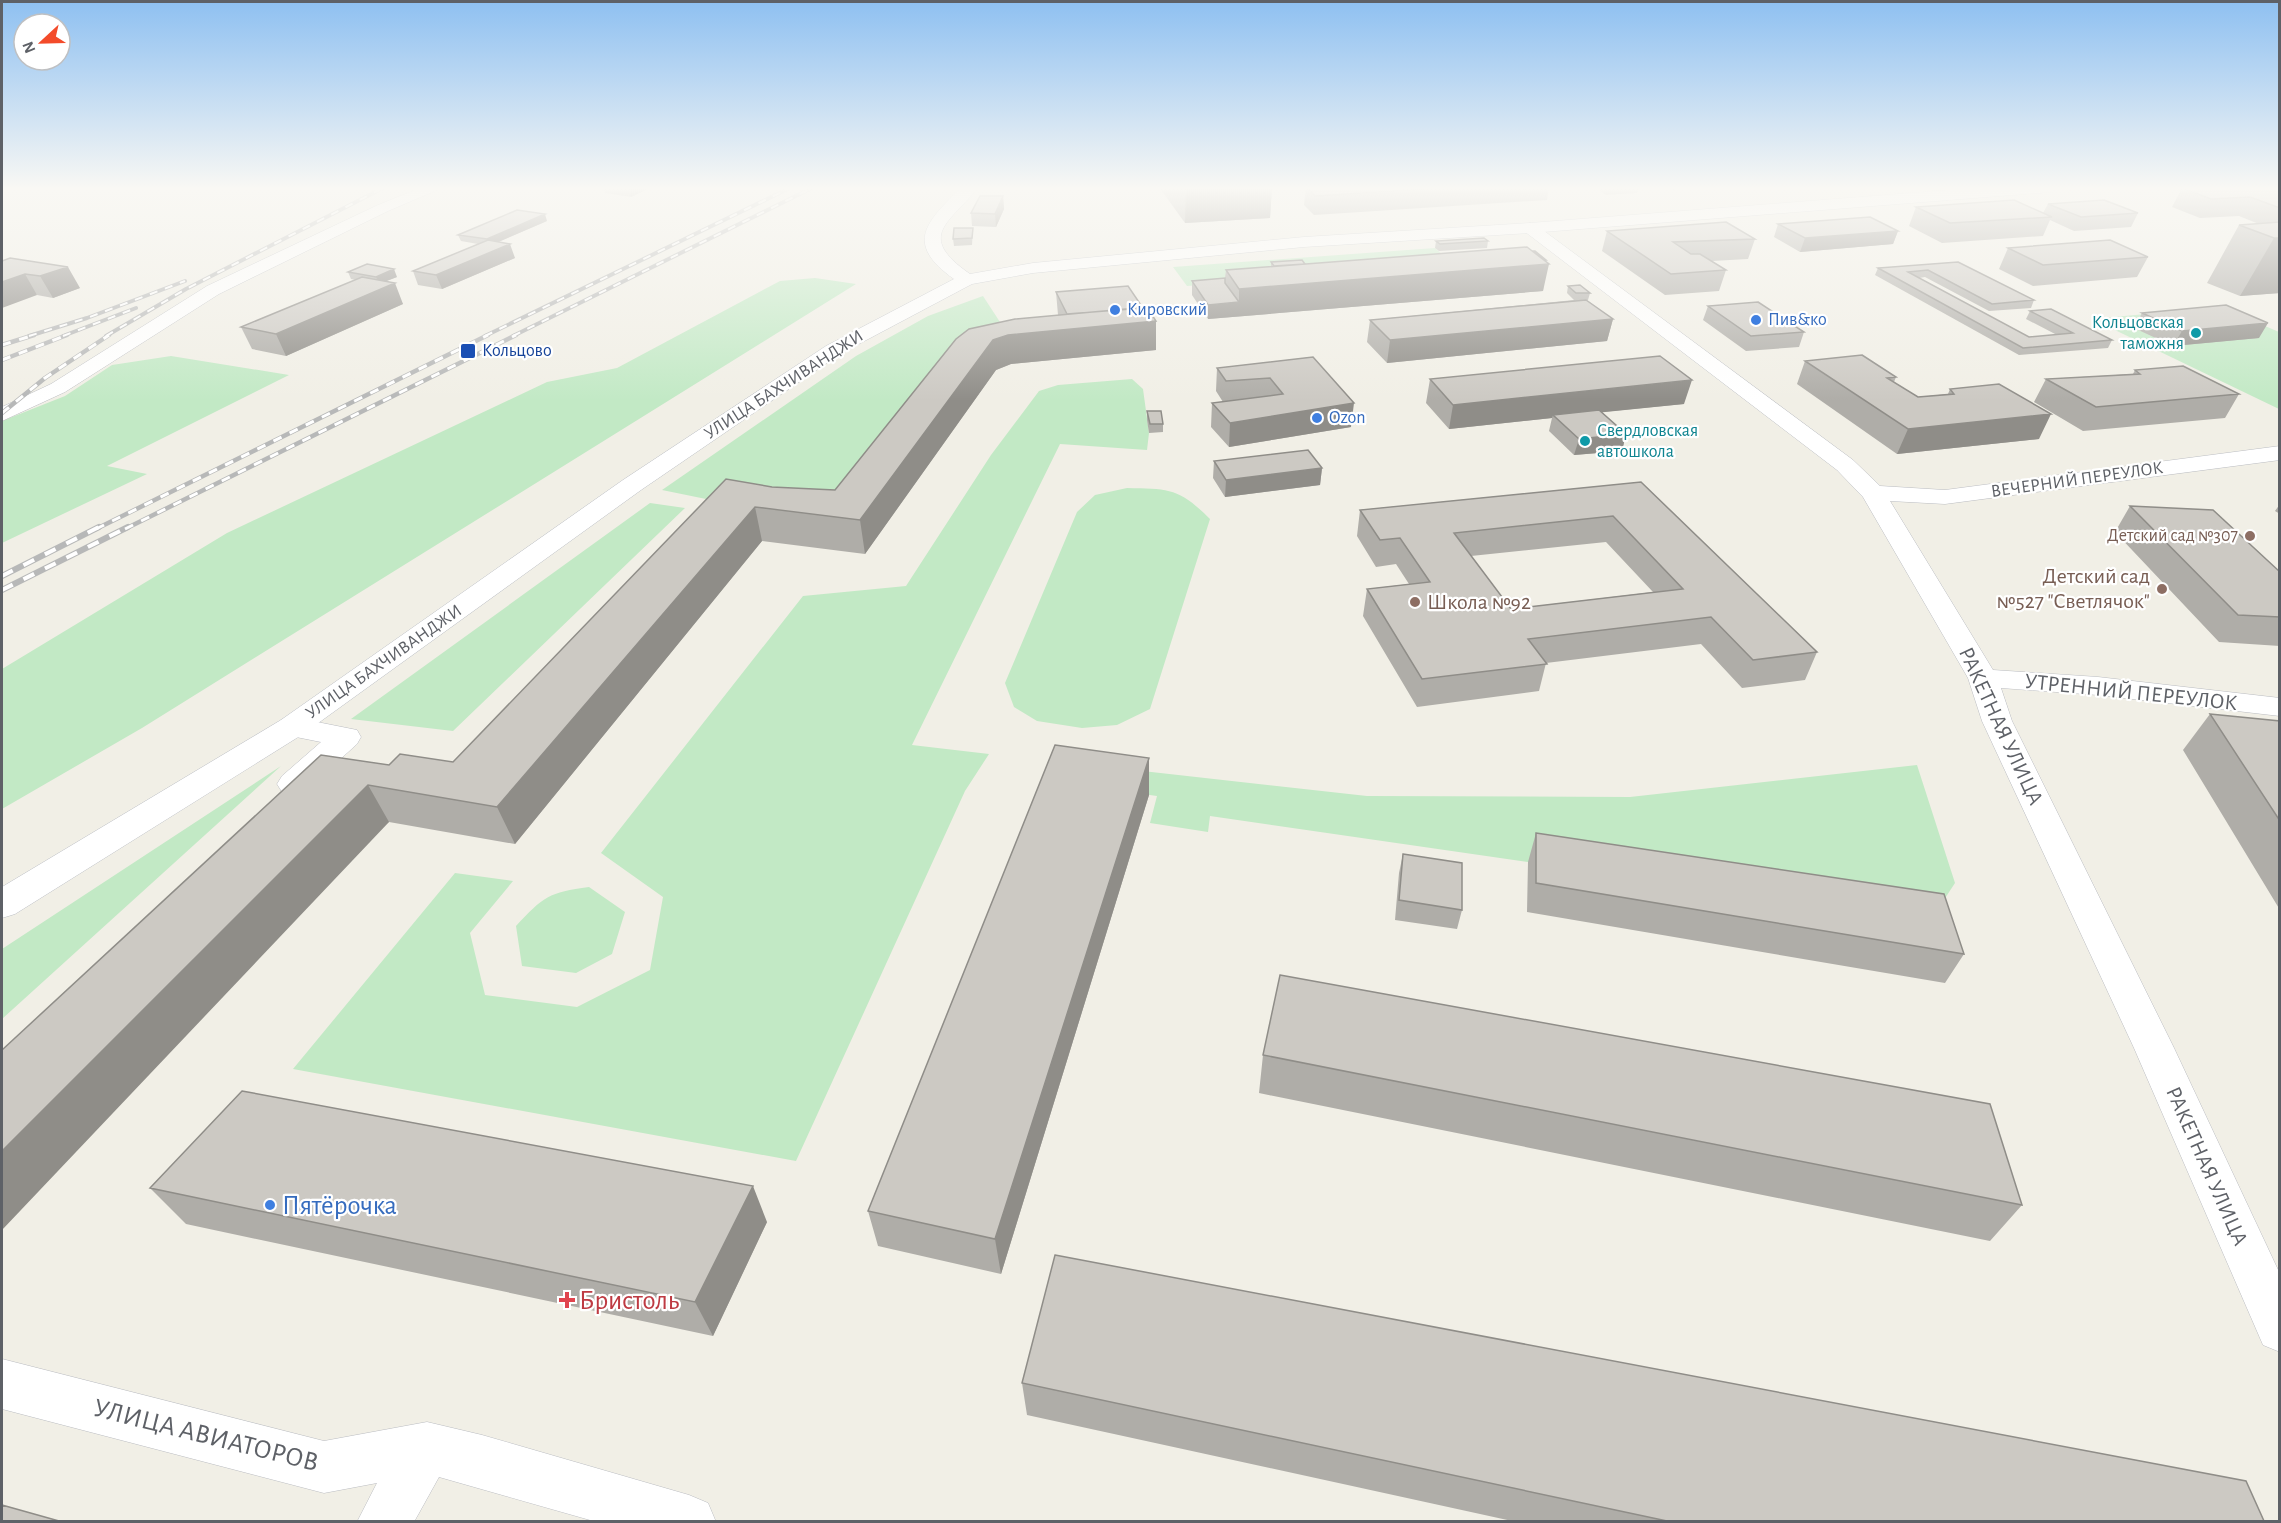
<svg xmlns="http://www.w3.org/2000/svg" width="2281" height="1523" viewBox="0 0 2281 1523" font-family="'Alegreya Sans',sans-serif">
<rect width="100%" height="100%" fill="#f1efe6"/>
<path fill="#c2e9c5" d="M 1435,248 L 1445,257 L 1278,279 L 1187,286 L 1173,267 Z
M 815,278 L 856,284 L 142,728 L 2,809 L 2,669 L 227,533 L 547,382 L 617,368 L 780,281 Z
M 983,296 L 1013,342 L 831,510 L 706,499 L 662,490 L 856,356 L 928,316 Z
M 2221,307 L 2279,332 L 2279,409 L 2092,319 Z
M 171,356 L 289,375 L 107,466 L 147,474 L 2,543 L 2,421 L 65,396 L 112,365 Z
M 1132,379 L 1143,389 L 1149,433 L 1147,450 L 1060,444 L 912,745 L 989,754 L 965,791 L 796,1161 L 293,1069 L 455,873 L 513,881 L 470,933 L 485,995 L 577,1007 L 650,970 L 663,897 L 601,853 L 803,596 L 906,586 L 991,455 L 1039,391 L 1058,385 Z
M 1127,488 C 1170,489 1179,488 1210,519 L 1150,709 L 1117,725 L 1082,728 L 1037,721 L 1014,707 L 1005,683 L 1077,512 L 1095,495 Z
M 650,503 L 685,508 L 453,731 L 351,719 Z
M 1071,763 L 1367,796 L 1630,797 L 1917,765 L 1955,883 L 1934,915 L 1528,862 L 1210,816 L 1208,832 L 1150,823 L 1157,796 L 1063,783 Z
M 281,766 L 2,1019 L 2,949 Z
M 589,887 L 625,912 L 612,954 L 576,973 L 522,966 L 516,926 C 543,897 549,892 589,887 Z"/>
<g fill="none" stroke-linecap="round" stroke-linejoin="round">
<defs>
<path id="minor" d="M 423,187 L 444,187 L 388,211 L 219,294 L 65,392 L 2,421 L 2,407 L 51,384 L 207,286 L 378,205 Z
M 1530,223 L 1536,225 L 1853,460 L 1880,486 L 1945,490 L 2280,446 L 2280,460 L 1945,504 L 1890,501 L 1993,670 L 2098,677 L 2280,698 L 2280,716 L 2098,695 L 2001,688 L 2012,721 L 2174,1048 L 2280,1274 L 2280,1352 L 2263,1345 L 2134,1048 L 1982,721 L 1968,678 L 1863,497 L 1837,470 L 1524,231 L 1522,228 Z
M 292,717 L 357,730 L 361,737 L 357,744 L 304,792 L 293,795 L 282,792 L 277,784 L 282,776 L 321,742 L 281,734 L 277,727 L 281,720 Z
M 2,1359 L 324,1441 L 427,1422 L 482,1435 L 689,1495 L 708,1503 L 716,1522 L 597,1522 L 439,1477 L 414,1522 L 357,1522 L 377,1483 L 324,1493 L 2,1409 Z"/>
<path id="secondary" d="M 962,187 L 978,187 C 951,223 914,235 970,274 L 1033,263 L 1304,237 L 1530,223 L 1988,187 L 2058,187 L 2051,192 L 1530,233 L 1304,247 L 1033,273 L 972,284 L 840,354 L 641,490 L 303,734 L 15,914 L 2,918 L 2,887 L 281,720 L 623,480 L 826,346 L 954,279 C 903,243 927,221 962,187 Z"/>
</defs>
<use href="#minor" stroke="#bbbdc2" stroke-width="1"/>
<use href="#secondary" stroke="#bbbec4" stroke-width="1"/>
<use href="#minor" fill="#fff" fill-rule="evenodd"/>
<use href="#secondary" fill="#fff" fill-rule="evenodd"/>
<defs>
<path id="rail-far2" d="M 29,336 L 87,318 L 185,281
M 63,336 L 136,308
M 106,336 L 186,289 L 385,187
M 485,336 L 792,187
M 513,336 L 814,187"/>
<path id="rail-far1" d="M 2,345 L 34,335
M 2,360 L 67,335
M 2,413 L 45,378 L 109,335
M 96,529 L 488,335
M 125,529 L 516,335"/>
<path id="rail" d="M 2,576 L 99,527
M 2,590 L 128,527"/>
</defs>
<use href="#rail-far2" stroke="#b7b8b8" stroke-width="4"/>
<use href="#rail-far1" stroke="#b7b8b8" stroke-width="4.5"/>
<use href="#rail" stroke="#b7b8b8" stroke-width="6"/>
<use href="#rail-far2" stroke="#fff" stroke-width="2" stroke-dasharray="8" stroke-linecap="butt"/>
<use href="#rail-far1" stroke="#fff" stroke-width="3" stroke-dasharray="9" stroke-linecap="butt"/>
<use href="#rail" stroke="#fff" stroke-width="4" stroke-dasharray="12" stroke-linecap="butt"/>
</g>
<path fill="#afada8" fill-rule="evenodd" d="M 604,187 L 652,187 L 631,197 L 605,193 Z
M 1159,187 L 1272,187 L 1270,218 L 1185,223 Z
M 1306,187 L 1549,187 L 1547,200 L 1314,215 L 1304,205 Z
M 1595,187 L 1639,187 L 1637,193 L 1606,195 Z
M 1665,187 L 1719,187 L 1671,190 Z
M 2280,187 L 2280,293 L 2240,296 L 2207,283 L 2239,225 L 2259,224 L 2239,216 L 2200,218 L 2172,207 L 2182,188 Z
M 1003,196 L 1004,209 L 996,227 L 972,226 L 971,213 Z
M 2048,204 L 2138,213 L 2131,227 L 2074,231 L 2050,220 L 2043,236 L 1942,243 L 1909,226 L 1916,207 L 2043,213 Z
M 547,221 L 498,242 L 515,258 L 442,289 L 418,285 L 413,271 L 478,244 L 461,241 L 458,235 Z
M 1778,224 L 1898,231 L 1893,244 L 1800,252 L 1774,237 Z
M 973,228 L 972,245 L 954,246 L 953,239 Z
M 1607,231 L 1755,239 L 1748,259 L 1712,261 L 1726,270 L 1719,291 L 1665,295 L 1602,251 Z
M 1436,241 L 1488,241 L 1487,248 L 1439,251 L 1435,248 Z
M 2008,248 L 2148,257 L 2137,277 L 2033,286 L 1999,269 Z
M 1546,260 L 1543,291 L 1208,319 L 1192,295 L 1192,281 L 1225,278 L 1226,270 L 1271,267 L 1271,262 L 1305,264 Z
M 2,261 L 80,288 L 53,298 L 37,295 Z
M 1958,262 L 2034,300 L 2031,308 L 1989,311 L 1925,277 L 1919,278 L 2029,337 L 2057,335 L 2026,319 L 2030,311 L 2112,340 L 2108,348 L 2019,355 L 1875,275 L 1878,268 Z
M 348,272 L 397,277 L 386,281 L 403,304 L 286,356 L 252,349 L 241,327 L 356,280 L 351,279 Z
M 1568,286 L 1590,293 L 1588,300 L 1587,300 L 1613,319 L 1607,341 L 1387,363 L 1367,342 L 1370,320 L 1574,300 L 1567,293 Z
M 1056,292 L 1156,350 L 1011,364 L 996,370 L 865,554 L 762,541 L 515,844 L 389,822 L 2,1050 L 389,765 L 453,762 L 772,487 L 835,490 L 1058,315 Z
M 1708,306 L 1804,332 L 1799,347 L 1746,351 L 1703,320 Z
M 2142,313 L 2259,338 L 2173,346 L 2134,328 Z
M 1313,357 L 1351,427 L 1229,447 L 1211,427 L 1212,403 L 1223,402 L 1216,391 L 1217,368 Z
M 1805,361 L 1896,377 L 1894,382 L 1918,397 L 1948,394 L 1950,389 L 2039,439 L 1897,454 L 1797,384 Z
M 2135,370 L 2239,394 L 2225,418 L 2083,431 L 2034,402 L 2046,379 L 2133,374 Z
M 1430,379 L 1684,404 L 1602,412 L 1626,434 L 1622,451 L 1574,455 L 1549,431 L 1552,418 L 1449,429 L 1426,403 Z
M 1147,411 L 1163,424 L 1163,432 L 1149,433 L 1147,420 Z
M 1214,461 L 1322,468 L 1320,485 L 1225,497 L 1213,478 Z
M 1641,482 L 1817,652 L 1805,680 L 1742,688 L 1701,644 L 1546,663 L 1539,691 L 1417,707 L 1363,616 L 1367,589 L 1409,584 L 1396,564 L 1376,567 L 1357,536 L 1360,510 ZM 1606,542 L 1653,592 L 1511,609 L 1471,556 Z
M 2280,504 L 2280,514 L 2275,511 Z
M 2130,506 L 2280,572 L 2280,646 L 2219,642 L 2115,532 Z
M 2210,714 L 2280,721 L 2280,910 L 2183,750 Z
M 1149,758 L 1149,795 L 1001,1274 L 878,1246 L 868,1211 Z
M 1536,833 L 1964,954 L 1945,983 L 1527,912 L 1528,862 Z
M 1403,854 L 1462,910 L 1457,929 L 1395,920 L 1399,873 Z
M 1263,1055 L 2022,1205 L 1990,1241 L 1259,1093 Z
M 150,1188 L 767,1222 L 713,1336 L 186,1224 Z
M 1022,1383 L 2264,1521 L 1512,1521 L 1027,1415 Z"/>
<path fill="#8f8d88" d="M 629,187 L 652,187 L 631,197 Z
M 1203,187 L 1272,187 L 1270,218 L 1185,223 L 1186,188 Z
M 1003,196 L 1004,209 L 996,227 L 995,214 Z
M 545,214 L 547,221 L 489,246 L 487,239 Z
M 1898,231 L 1893,244 L 1800,252 L 1805,238 Z
M 2274,238 L 2280,238 L 2280,293 L 2240,296 Z
M 510,244 L 515,258 L 442,289 L 436,275 Z
M 1549,264 L 1543,291 L 1208,319 L 1208,305 L 1239,302 L 1239,289 Z
M 68,267 L 80,288 L 53,298 L 40,276 Z
M 394,269 L 397,277 L 379,284 L 376,277 Z
M 25,274 L 37,295 L 2,308 L 2,282 Z
M 395,283 L 403,304 L 286,356 L 276,334 Z
M 1613,319 L 1607,341 L 1387,363 L 1390,340 Z
M 1156,321 L 1156,350 L 1011,364 L 996,370 L 865,554 L 860,520 L 993,340 L 1008,335 Z
M 2268,323 L 2259,338 L 2173,346 L 2182,331 Z
M 1692,380 L 1684,404 L 1556,417 L 1553,415 L 1552,418 L 1449,429 L 1453,405 Z
M 1354,403 L 1351,427 L 1229,447 L 1230,423 Z
M 2051,414 L 2039,439 L 1897,454 L 1908,429 Z
M 1626,434 L 1622,451 L 1574,455 L 1579,439 Z
M 1322,468 L 1320,485 L 1225,497 L 1226,480 Z
M 755,507 L 762,541 L 515,844 L 497,807 Z
M 1149,758 L 1149,795 L 1001,1274 L 995,1239 Z
M 368,785 L 389,822 L 2,1230 L 2,1151 Z
M 753,1186 L 767,1222 L 713,1336 L 695,1302 Z"/>
<path fill="#ccc9c3" stroke="#8f8d88" stroke-width="1.5" fill-rule="evenodd" d="M 1307,187 L 1456,187 L 1315,196 Z
M 2199,187 L 2280,187 L 2280,208 L 2250,197 L 2211,199 L 2182,188 Z
M 980,196 L 1003,196 L 995,214 L 971,213 Z
M 2014,200 L 2052,217 L 1950,223 L 1916,207 Z
M 2104,200 L 2138,213 L 2081,217 L 2048,204 Z
M 517,210 L 545,214 L 487,239 L 458,235 Z
M 1870,217 L 1898,231 L 1805,238 L 1778,224 Z
M 1726,222 L 1755,239 L 1673,242 L 1691,254 L 1700,254 L 1726,270 L 1671,274 L 1607,231 Z
M 2280,222 L 2280,238 L 2274,238 L 2239,225 Z
M 954,228 L 973,228 L 972,238 L 953,239 Z
M 1484,238 L 1488,241 L 1440,244 L 1436,241 Z
M 488,240 L 510,244 L 436,275 L 413,271 Z
M 2110,240 L 2148,257 L 2043,265 L 2008,248 Z
M 1527,247 L 1549,264 L 1239,289 L 1226,270 Z
M 1533,251 L 1535,251 L 1546,260 L 1544,260 Z
M 10,258 L 68,267 L 40,276 L 25,274 L 2,282 L 2,261 Z
M 1302,260 L 1305,264 L 1274,266 L 1271,262 Z
M 1958,262 L 2034,300 L 1992,304 L 1928,270 L 1908,272 L 2029,337 L 2073,333 L 2030,311 L 2051,309 L 2112,340 L 2023,348 L 1878,268 Z
M 367,264 L 394,269 L 376,277 L 348,272 Z
M 362,277 L 395,283 L 276,334 L 241,327 Z
M 1225,278 L 1225,283 L 1239,302 L 1208,305 L 1192,281 Z
M 1580,285 L 1590,293 L 1576,293 L 1568,286 Z
M 1128,286 L 1143,308 L 1067,314 L 1056,292 Z
M 1586,300 L 1613,319 L 1390,340 L 1370,320 Z
M 1758,302 L 1804,332 L 1751,336 L 1708,306 Z
M 2226,305 L 2268,323 L 2182,331 L 2142,313 Z
M 1147,307 L 1156,321 L 1008,335 L 993,340 L 860,520 L 755,507 L 497,807 L 368,785 L 2,1151 L 2,1050 L 321,755 L 389,765 L 400,754 L 453,762 L 726,479 L 772,487 L 835,490 L 956,339 L 969,329 L 1015,319 Z
M 1862,355 L 1896,377 L 1887,378 L 1918,397 L 1954,394 L 1950,389 L 1999,384 L 2051,414 L 1908,429 L 1805,361 Z
M 1660,356 L 1692,380 L 1453,405 L 1430,379 Z
M 1313,357 L 1354,403 L 1230,423 L 1212,403 L 1283,394 L 1270,378 L 1226,381 L 1217,368 Z
M 2183,366 L 2239,394 L 2096,407 L 2046,379 L 2140,374 L 2135,370 Z
M 1599,410 L 1626,434 L 1579,439 L 1553,415 Z
M 1147,411 L 1161,411 L 1163,424 L 1150,424 Z
M 1308,450 L 1322,468 L 1226,480 L 1214,461 Z
M 1641,482 L 1817,652 L 1753,660 L 1711,617 L 1528,639 L 1547,664 L 1422,679 L 1367,589 L 1430,582 L 1400,538 L 1380,540 L 1360,510 ZM 1613,516 L 1683,589 L 1511,609 L 1454,533 Z
M 2130,506 L 2213,510 L 2280,572 L 2280,617 L 2238,615 Z
M 2210,714 L 2280,721 L 2280,821 Z
M 1055,745 L 1149,758 L 995,1239 L 868,1211 Z
M 1536,833 L 1944,894 L 1964,954 L 1536,883 Z
M 1403,854 L 1462,863 L 1462,910 L 1399,900 Z
M 1280,975 L 1990,1104 L 2022,1205 L 1263,1055 Z
M 242,1091 L 753,1186 L 695,1302 L 150,1188 Z
M 1055,1255 L 2246,1481 L 2264,1521 L 1667,1521 L 1022,1383 Z
M 2,1505 L 59,1521 L 2,1521 Z"/>
<linearGradient id="sky" x2="0" y2="1"><stop stop-color="#8ec0f1"/><stop offset="0.47" stop-color="#f9f8f4"/><stop offset="1" stop-color="#f9f8f4" stop-opacity="0"/></linearGradient>
<rect width="2281" height="401" fill="url(#sky)"/>
<g fill="#3f7fe0" stroke="#fff" stroke-width="2">
<circle cx="1115" cy="310" r="6"/>
<circle cx="1756" cy="320" r="6"/>
<circle cx="1317" cy="418" r="6"/>
<circle cx="270" cy="1205" r="6"/>
</g>
<g fill="#0f9aa8" stroke="#fff" stroke-width="2">
<circle cx="2196" cy="333" r="6"/>
<circle cx="1585" cy="441" r="6"/>
</g>
<rect fill="#1a4fb4" stroke="#fff" stroke-width="2" x="460" y="343" width="16" height="16" rx="3"/>
<g fill="#8d6e63" stroke="#fff" stroke-width="2">
<circle cx="2250" cy="536" r="6"/>
<circle cx="2162" cy="589" r="6"/>
<circle cx="1415" cy="602" r="6"/>
</g>
<path fill="#e0444e" stroke="#fff" stroke-width="2" d="M564 1291h6v6h6v6h-6v6h-6v-6h-6v-6h6z"/>
<g text-anchor="middle" dominant-baseline="central" stroke-width="4.5" stroke-linejoin="round" paint-order="stroke">
<g font-size="18" fill="#366cbe" stroke="#fff" text-anchor="start">
<text x="1127" y="310">Кировский</text>
<text x="1768" y="320">Пив&amp;ко</text>
<text x="1329" y="418">Ozon</text>
</g>
<g font-size="18" fill="#0d838f" stroke="#fff" text-anchor="end">
<text x="2184" y="323">Кольцовская<tspan x="2184" dy="21">таможня</tspan></text>
<text x="1597" y="431" text-anchor="start">Свердловская<tspan x="1597" dy="21">автошкола</tspan></text>
</g>
<g font-size="18" fill="#164399" stroke="#fff" text-anchor="start">
<text x="482" y="351">Кольцово</text>
</g>
<g font-size="18" fill="#5e6167" stroke="#fff">
<text transform="translate(784 385) rotate(-33)">УЛИЦА БАХЧИВАНДЖИ</text>
<text transform="translate(2077 480) rotate(-8)">ВЕЧЕРНИЙ ПЕРЕУЛОК</text>
<text transform="translate(384 662) rotate(-35)">УЛИЦА БАХЧИВАНДЖИ</text>
</g>
<g font-size="18" fill="#785e54" stroke="#fff" text-anchor="end">
<text x="2238" y="536">Детский сад №307</text>
</g>
<g font-size="22" fill="#785e54" stroke="#fff" text-anchor="end">
<text x="2150" y="576">Детский сад<tspan x="2150" dy="25">№527 "Светлячок"</tspan></text>
<text x="1427" y="602" text-anchor="start">Школа №92</text>
</g>
<g font-size="22" fill="#5e6167" stroke="#fff">
<text transform="translate(2131 692) rotate(6)">УТРЕННИЙ ПЕРЕУЛОК</text>
<text transform="translate(2001 726) rotate(65)">РАКЕТНАЯ УЛИЦА</text>
<text transform="translate(2207 1166) rotate(66)">РАКЕТНАЯ УЛИЦА</text>
</g>
<g font-size="27" fill="#366cbe" stroke="#fff" text-anchor="start">
<text x="282" y="1205">Пятёрочка</text>
</g>
<g font-size="27" fill="#be3a42" stroke="#fff" text-anchor="start">
<text x="579" y="1300">Бристоль</text>
</g>
<g font-size="27" fill="#5e6167" stroke="#fff">
<text transform="translate(206 1435) rotate(14)">УЛИЦА АВИАТОРОВ</text>
</g>
</g>
<rect width="2281" height="1523" fill="none" stroke="#5e6167" stroke-width="6"/>
<g transform="translate(42 42) rotate(248)"><circle r="28" fill="#ffffff" stroke="#bfc0c2" stroke-width="1.5"/>
<path d="M0-4.5L10 22L0 15L-10 22Z" fill="#f34b2a"/>
<text y="-9" font-size="16" font-weight="bold" text-anchor="middle" fill="#5e6167">N</text>
</g>
</svg>
